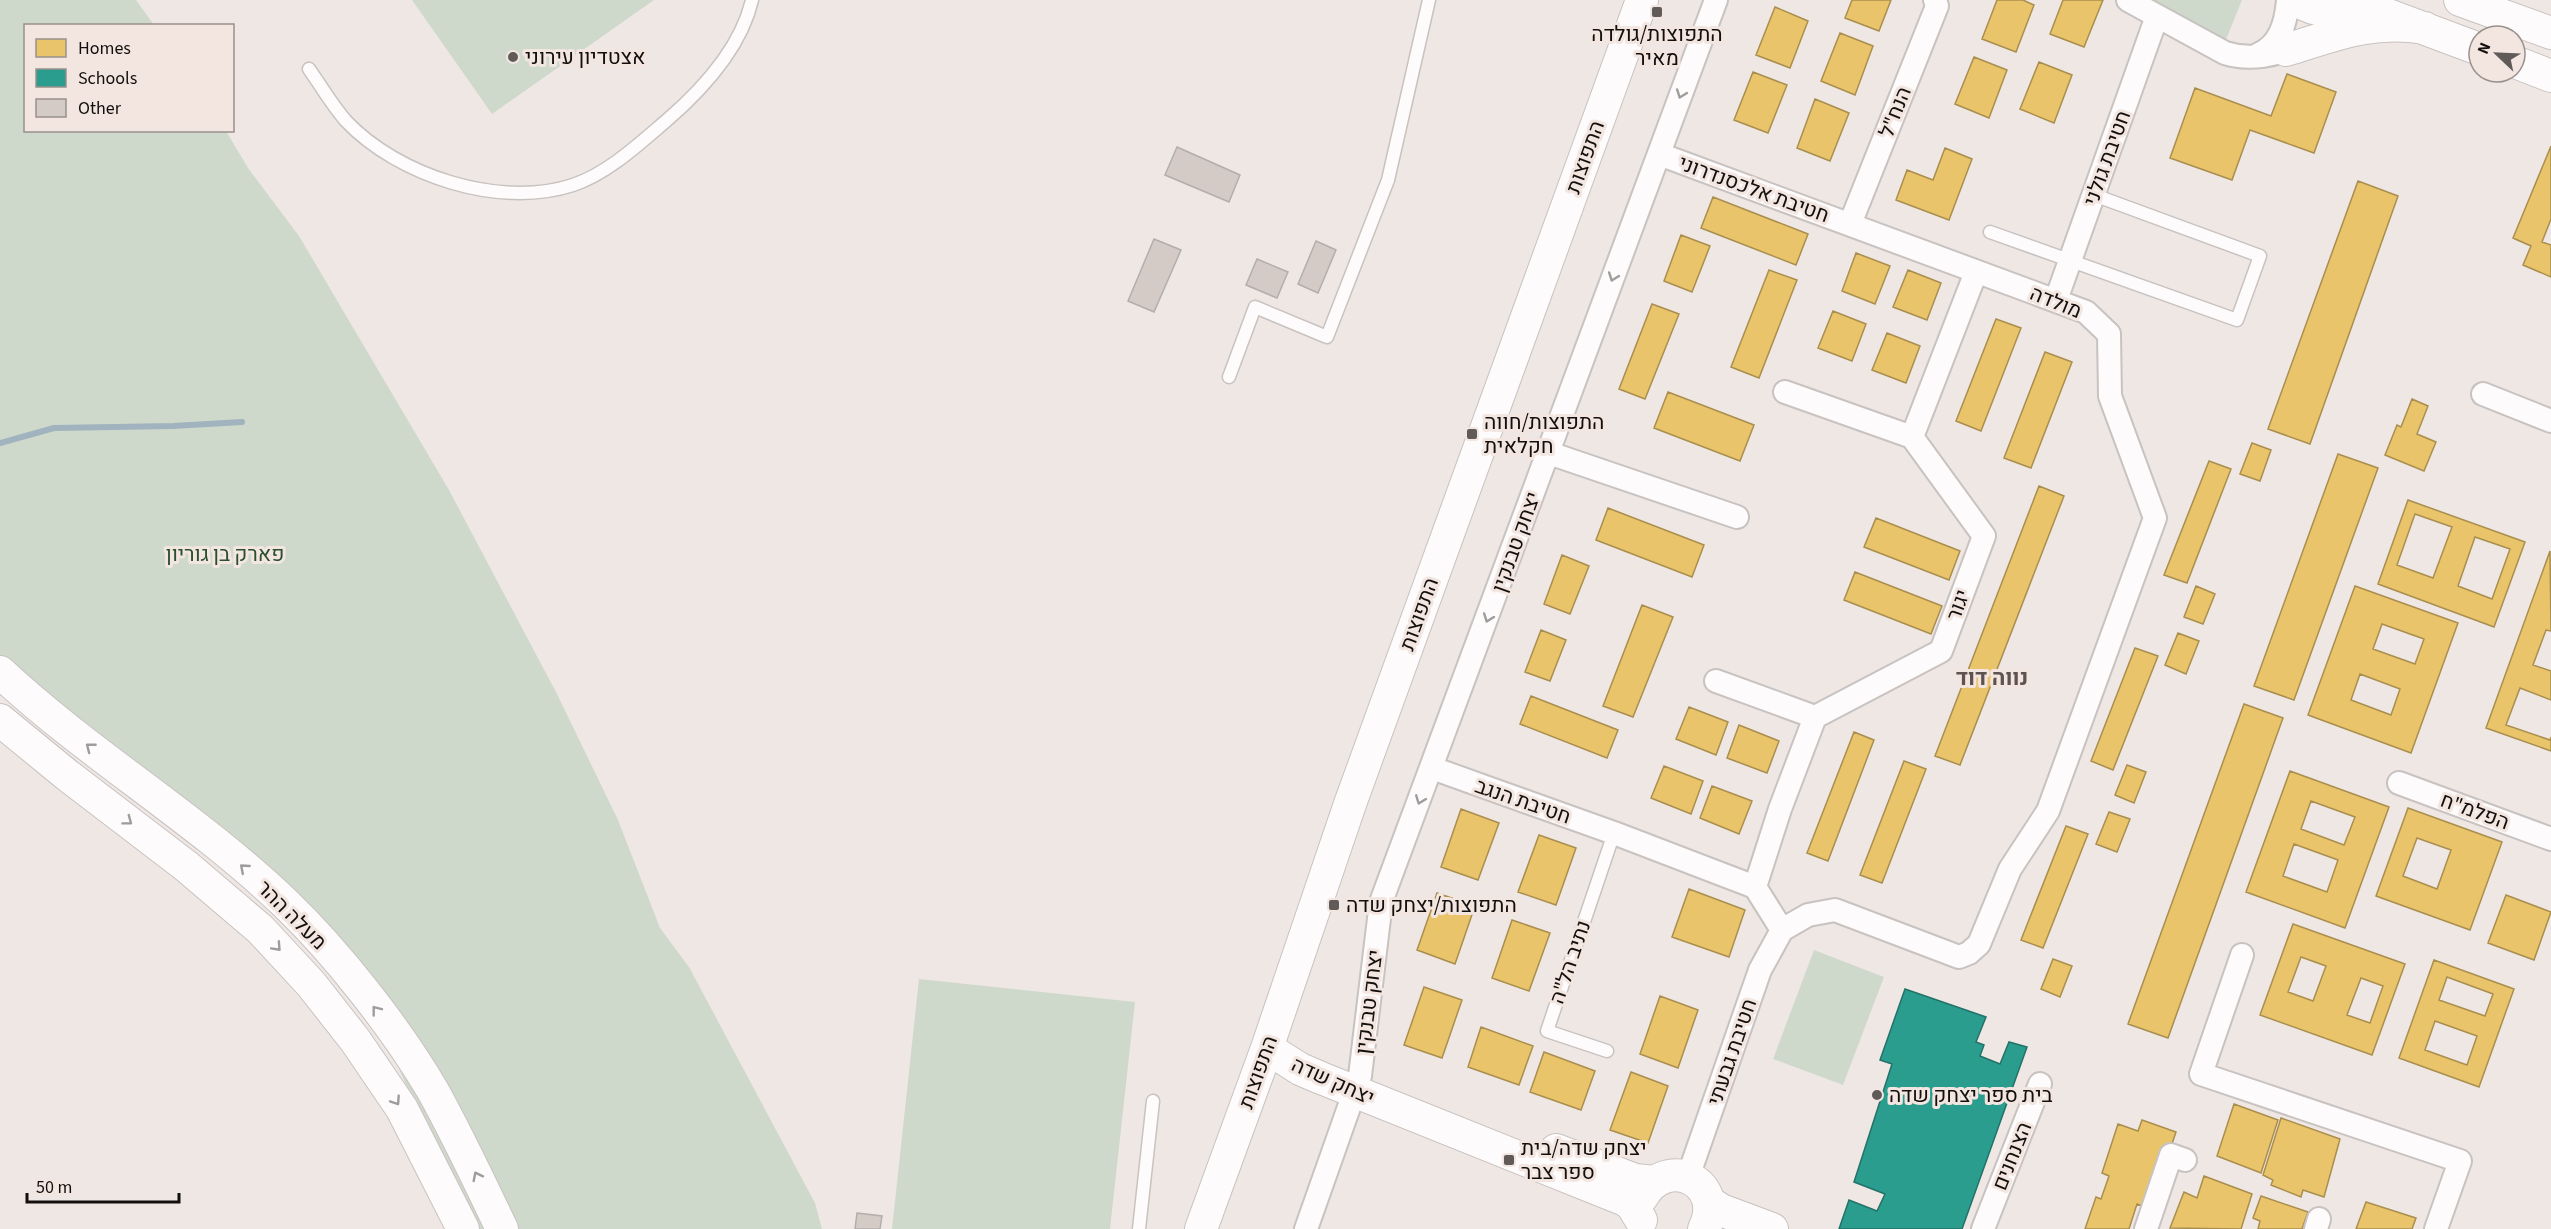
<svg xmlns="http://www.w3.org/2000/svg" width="2551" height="1229" viewBox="0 0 2551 1229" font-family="'Source Sans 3',Heebo,sans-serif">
<rect width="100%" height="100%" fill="#efe7e4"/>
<path fill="#cfd9cb" d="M 0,0 L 136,0 L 154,25 L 26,26 L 26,130 L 226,131 L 248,168 L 299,236 L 449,490 L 557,694 L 618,820 L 660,928 L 689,967 L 815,1203 L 822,1229 L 473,1229 L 424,1127 L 359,975 L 0,659 Z
M 412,0 L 654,0 L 492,114 Z
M 2151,0 L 2242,0 L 2225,42 Z
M 1814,950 L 1884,977 L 1843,1085 L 1773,1059 Z
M 919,979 L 1135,1002 L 1110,1229 L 892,1229 Z"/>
<path fill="#e9c46a" stroke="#a98e4e" stroke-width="1.5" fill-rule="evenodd" d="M 1852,0 L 1891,0 L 1879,31 L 1845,18 Z
M 1997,0 L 2023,0 L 2034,5 L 2016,52 L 1982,39 Z
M 2063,0 L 2103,0 L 2084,47 L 2050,34 Z
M 1775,7 L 1808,21 L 1790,68 L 1756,55 Z
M 1840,33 L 1873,46 L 1855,95 L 1821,81 Z
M 1974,57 L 2007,70 L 1989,118 L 1955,104 Z
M 2039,62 L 2072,75 L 2054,123 L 2020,109 Z
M 1753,72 L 1787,85 L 1768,133 L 1734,120 Z
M 2287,74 L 2336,92 L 2314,153 L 2250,130 L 2232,180 L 2170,158 L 2195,88 L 2271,116 Z
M 1815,99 L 1849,113 L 1830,161 L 1797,148 Z
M 2551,146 L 2551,219 L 2542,242 L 2551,245 L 2551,277 L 2523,265 L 2531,246 L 2513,238 Z
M 1945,148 L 1972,159 L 1949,220 L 1896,200 L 1907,170 L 1933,180 Z
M 2358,181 L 2398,196 L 2310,444 L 2268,429 Z
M 1713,197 L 1808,234 L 1796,265 L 1701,228 Z
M 1681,235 L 1710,246 L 1692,292 L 1664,281 Z
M 1856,253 L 1890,266 L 1875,304 L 1842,291 Z
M 1769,270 L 1797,280 L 1759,378 L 1731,367 Z
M 1908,270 L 1941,283 L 1927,320 L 1893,307 Z
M 1652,304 L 1679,314 L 1645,399 L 1619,389 Z
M 1833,311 L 1866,324 L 1852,361 L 1818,348 Z
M 1996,319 L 2021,328 L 1981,431 L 1956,421 Z
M 1887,333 L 1920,346 L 1906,383 L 1872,370 Z
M 2045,352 L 2072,362 L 2031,468 L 2004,458 Z
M 1668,392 L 1754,425 L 1740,461 L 1654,428 Z
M 2412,399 L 2428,406 L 2417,434 L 2436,442 L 2424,471 L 2385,455 L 2397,425 L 2401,427 Z
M 2252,443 L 2271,450 L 2260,481 L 2240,474 Z
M 2338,454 L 2378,468 L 2294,700 L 2254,686 Z
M 2209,461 L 2231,469 L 2187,583 L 2164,575 Z
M 2039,486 L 2064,496 L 1960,765 L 1935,756 Z
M 2408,500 L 2525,542 L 2494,627 L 2378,584 ZM 2415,514 L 2452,527 L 2433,578 L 2397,565 ZM 2475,537 L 2510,549 L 2492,599 L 2458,586 Z
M 1608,508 L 1704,545 L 1692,577 L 1596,540 Z
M 1876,518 L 1960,551 L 1949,580 L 1864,547 Z
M 2550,551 L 2551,631 L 2546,630 L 2533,665 L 2551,671 L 2551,700 L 2520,688 L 2506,725 L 2550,740 L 2551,737 L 2551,751 L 2486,728 Z
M 1562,555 L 1589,566 L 1570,614 L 1544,604 Z
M 1855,572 L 1942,606 L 1931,634 L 1844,600 Z
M 2196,586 L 2215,594 L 2203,624 L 2184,617 Z
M 2355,586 L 2458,623 L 2411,753 L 2308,715 ZM 2382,624 L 2424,639 L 2415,664 L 2373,649 ZM 2360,674 L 2400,689 L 2391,715 L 2351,700 Z
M 1642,605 L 1673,617 L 1633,717 L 1603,706 Z
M 1541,630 L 1566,640 L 1550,681 L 1525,672 Z
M 2178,633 L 2199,641 L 2186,674 L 2165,665 Z
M 2135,648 L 2158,656 L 2113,770 L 2091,761 Z
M 1531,696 L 1618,730 L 1607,758 L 1520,724 Z
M 2244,704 L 2283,718 L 2168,1038 L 2128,1024 Z
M 1689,707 L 1728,722 L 1716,755 L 1676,739 Z
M 1739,725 L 1779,741 L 1767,773 L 1727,758 Z
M 1854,732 L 1874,740 L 1828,861 L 1807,853 Z
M 1904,761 L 1926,769 L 1882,883 L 1860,875 Z
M 2127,765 L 2146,772 L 2134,803 L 2115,795 Z
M 1664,766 L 1703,781 L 1691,814 L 1651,798 Z
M 2290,771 L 2389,807 L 2345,928 L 2246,892 ZM 2311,801 L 2355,817 L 2344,845 L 2301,829 ZM 2294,844 L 2338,860 L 2327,892 L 2283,876 Z
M 1712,786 L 1752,801 L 1739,834 L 1700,818 Z
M 2408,808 L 2502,842 L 2470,930 L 2376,896 ZM 2417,838 L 2451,850 L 2437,889 L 2403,876 Z
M 1461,809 L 1499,823 L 1478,880 L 1441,867 Z
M 2109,812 L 2130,819 L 2117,852 L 2096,844 Z
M 2066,826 L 2088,834 L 2043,948 L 2021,940 Z
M 1539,835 L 1576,848 L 1556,905 L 1518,892 Z
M 1689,889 L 1745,910 L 1729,957 L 1672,937 Z
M 1437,893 L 1475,906 L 1455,964 L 1417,950 Z
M 2506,895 L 2551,912 L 2534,960 L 2488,943 Z
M 1512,920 L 1550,933 L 1529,991 L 1492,978 Z
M 2293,924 L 2405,964 L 2372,1055 L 2260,1015 ZM 2301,957 L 2326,966 L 2313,1001 L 2288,992 ZM 2361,978 L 2383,986 L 2370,1023 L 2347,1015 Z
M 2053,959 L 2072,966 L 2060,997 L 2041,989 Z
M 2434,960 L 2514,989 L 2479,1087 L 2399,1058 ZM 2447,977 L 2493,994 L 2485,1016 L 2439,1000 ZM 2435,1021 L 2477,1036 L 2467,1065 L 2425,1050 Z
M 1424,987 L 1462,1000 L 1442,1058 L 1404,1045 Z
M 1660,996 L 1698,1010 L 1678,1068 L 1640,1054 Z
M 1481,1027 L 1533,1046 L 1519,1085 L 1468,1067 Z
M 1544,1052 L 1595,1071 L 1581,1110 L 1530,1092 Z
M 1631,1072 L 1668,1086 L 1648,1143 L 1610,1130 Z
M 2234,1104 L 2278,1120 L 2261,1173 L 2217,1156 Z
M 2281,1118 L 2340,1139 L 2324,1197 L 2303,1190 L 2301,1197 L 2271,1185 L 2273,1180 L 2263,1175 Z
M 2142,1120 L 2176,1132 L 2150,1209 L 2137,1204 L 2129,1229 L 2085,1229 L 2096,1197 L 2101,1199 L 2109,1176 L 2102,1173 L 2118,1124 L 2138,1131 Z
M 2204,1176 L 2252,1194 L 2241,1229 L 2170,1228 L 2184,1192 L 2197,1198 Z
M 2261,1196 L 2308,1212 L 2302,1229 L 2258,1229 L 2260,1221 L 2253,1218 Z
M 2366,1202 L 2416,1218 L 2412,1229 L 2356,1229 Z"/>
<path fill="#2a9d8f" stroke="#237268" stroke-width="1.5" d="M 1905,989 L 1986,1017 L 1976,1042 L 1984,1045 L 1980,1056 L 2000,1064 L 2009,1042 L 2027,1047 L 1962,1229 L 1839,1229 L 1849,1200 L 1877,1211 L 1885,1194 L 1854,1182 L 1892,1064 L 1880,1060 Z"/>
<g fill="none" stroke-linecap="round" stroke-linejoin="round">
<path stroke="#a0b3be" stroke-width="6" d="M 0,443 L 54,428 L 173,426 L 242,422"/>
</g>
<path fill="#d4cac6" stroke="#b4aeab" stroke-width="1.5" d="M 1177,147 L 1240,175 L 1229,202 L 1165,175 Z
M 1154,239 L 1181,250 L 1154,312 L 1128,301 Z
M 1316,241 L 1336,250 L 1318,293 L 1298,284 Z
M 1257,259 L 1288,272 L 1277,298 L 1246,285 Z
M 857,1213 L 882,1216 L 880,1229 L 855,1229 Z"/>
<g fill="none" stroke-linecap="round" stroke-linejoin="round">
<defs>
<path id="lane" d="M 309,69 C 321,86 332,105 346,121 C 398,176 500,209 573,185 C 607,174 639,144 666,121 C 702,90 741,48 752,0
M 1990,232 L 2237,320 L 2260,256 L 2094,195
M 1229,377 L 1255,307 L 1327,337 L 1388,180 L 1429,0
M 1607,1051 L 1547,1031 L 1614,833
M 1139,1229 L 1153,1101"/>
<path id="street" d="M 2128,0 L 2225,53 C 2250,61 2277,56 2300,43
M 2257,55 C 2280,46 2286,23 2288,0
M 1850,224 L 1937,6 L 1935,0
M 2056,300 L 2157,16
M 1785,392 L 1912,437
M 2483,394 L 2551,421
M 1549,453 L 1737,517
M 1716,681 L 1815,717
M 1432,768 L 1614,833 L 1755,887 L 1782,930 L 1808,915 L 1835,910 L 1959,957 L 1969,953 L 1979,944 L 2010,869 L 2048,811 L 2155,518 L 2110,396 L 2109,334 L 2086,312 L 1659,154
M 2399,783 L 2551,839
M 1755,887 L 1780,809 L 1815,717 L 1941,651 L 1984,536 L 1912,437 L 1976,272
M 2242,955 L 2201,1074 L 2460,1161 L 2436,1229
M 1688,1177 L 1760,970 L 1782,930
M 1306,1229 L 1360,1076 L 1381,902 L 1716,0
M 1983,1229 L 2040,1084
M 2146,1229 L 2171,1155 L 2185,1160
M 2316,1229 L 2319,1219"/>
<path id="secondary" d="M 2297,0 C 2317,14 2340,14 2360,0
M 2460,0 L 2551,33
M 2350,6 L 2388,15 L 2479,49
M 2286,50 C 2335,35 2372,19 2425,28
M 2515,62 L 2551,76
M 0,672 C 89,755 196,818 285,903 C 337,953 396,1028 433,1091 C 458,1136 480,1183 502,1229
M 0,720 L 67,775 L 186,866 L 260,929 L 311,984 L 355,1040 L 402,1109 L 463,1229
M 1267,1048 L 1300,1069 L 1321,1078 L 1625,1200 L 1632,1205 L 1641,1220
M 1556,1150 L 1635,1180 L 1654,1182
M 1642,1197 C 1668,1152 1727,1184 1704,1229
M 1709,1202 L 1721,1210 L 1772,1229
M 1201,1229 L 1267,1048 L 1350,804 L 1642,0"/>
</defs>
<use href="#lane" stroke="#c8c2c0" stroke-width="15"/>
<use href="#street" stroke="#c8c2c0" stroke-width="26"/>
<use href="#secondary" stroke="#c8c2c0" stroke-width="34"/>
<use href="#lane" stroke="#fdfbfb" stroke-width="12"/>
<use href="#street" stroke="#fdfbfb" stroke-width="22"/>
<use href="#secondary" stroke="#fdfbfb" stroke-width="32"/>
</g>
<defs><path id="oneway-chevron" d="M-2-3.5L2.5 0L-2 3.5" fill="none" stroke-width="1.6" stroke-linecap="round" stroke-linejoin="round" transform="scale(1.5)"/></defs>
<g stroke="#9f9d9c">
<use href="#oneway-chevron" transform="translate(1681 94) rotate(110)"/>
<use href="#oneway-chevron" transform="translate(1613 277) rotate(110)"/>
<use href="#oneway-chevron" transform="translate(1488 618) rotate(110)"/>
<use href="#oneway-chevron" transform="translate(90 747) rotate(-142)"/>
<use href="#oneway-chevron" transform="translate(1420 800) rotate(111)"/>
<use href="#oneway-chevron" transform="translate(128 821) rotate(37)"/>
<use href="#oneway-chevron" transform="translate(244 868) rotate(-139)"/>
<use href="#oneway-chevron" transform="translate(277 947) rotate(47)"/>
<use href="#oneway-chevron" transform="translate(376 1010) rotate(-128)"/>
<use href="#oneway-chevron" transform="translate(396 1101) rotate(56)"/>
<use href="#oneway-chevron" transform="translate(477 1176) rotate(-117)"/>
</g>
<g fill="#605b58" stroke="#f3e6e0" stroke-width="2">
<rect x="1651" y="6" width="12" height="12" rx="3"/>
<circle cx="513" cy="57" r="6"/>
<rect x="1466" y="428" width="12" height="12" rx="3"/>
<rect x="1328" y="899" width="12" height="12" rx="3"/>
<circle cx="1877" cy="1095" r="6"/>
<rect x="1503" y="1154" width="12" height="12" rx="3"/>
</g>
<g text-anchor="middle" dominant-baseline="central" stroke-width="6" stroke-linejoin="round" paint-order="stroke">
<g font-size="21" fill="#130f0d" stroke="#f3e6e0" text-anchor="start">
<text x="1657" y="34" text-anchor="middle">התפוצות/גולדה<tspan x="1657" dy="24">מאיר</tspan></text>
<text x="525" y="57">אצטדיון עירוני</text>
<text x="1484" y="422">התפוצות/חווה<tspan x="1484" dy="24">חקלאית</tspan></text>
<text x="1346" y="905">התפוצות/יצחק שדה</text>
<text x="1889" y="1095">בית ספר יצחק שדה</text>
<text x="1521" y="1148">יצחק שדה/בית<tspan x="1521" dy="24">ספר צבר</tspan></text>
</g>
<g font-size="21" fill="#130f0d" stroke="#f3e6e0">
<text transform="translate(1895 112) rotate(-68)">הנח"ל</text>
<text transform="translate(1585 157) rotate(-70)">התפוצות</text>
<text transform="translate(2107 158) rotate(-70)">חטיבת גולני</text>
<text transform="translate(1754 189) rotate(20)">חטיבת אלכסנדרוני</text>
<text transform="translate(2056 302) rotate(22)">מולדה</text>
<text transform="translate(1516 542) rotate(-70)">יצחק טבנקין</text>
<text transform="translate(1958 605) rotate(-70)">יגור</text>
<text transform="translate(1419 614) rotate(-70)">התפוצות</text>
<text transform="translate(1523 801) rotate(19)">חטיבת הנגב</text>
<text transform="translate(2475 811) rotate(20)">הפלמ"ח</text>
<text transform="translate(292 915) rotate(45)">מעלה ההר</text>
<text transform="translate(1570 962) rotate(-71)">נתיב הל"ה</text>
<text transform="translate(1369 1002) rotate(-83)">יצחק טבנקין</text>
<text transform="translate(1732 1052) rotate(-71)">חטיבת גבעתי</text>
<text transform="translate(1258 1072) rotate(-70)">התפוצות</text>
<text transform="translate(1333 1081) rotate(24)">יצחק שדה</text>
<text transform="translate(2012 1156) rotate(-68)">הצנחנים</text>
</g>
<g font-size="21" fill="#2a502e" stroke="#f3e6e0">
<text x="225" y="554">פארק בן גוריון</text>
</g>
<g font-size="22" font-weight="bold" fill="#5e534e" stroke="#f3e6e0">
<text x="1992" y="678">נווה דוד</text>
</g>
</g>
<rect x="24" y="24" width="210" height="108" fill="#f3e6e0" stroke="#99908c" stroke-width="1.5"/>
<rect x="36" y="39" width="30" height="18" fill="#e9c46a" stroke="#99908c" stroke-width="1.5"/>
<text x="78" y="54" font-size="18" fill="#130f0d">Homes</text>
<rect x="36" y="69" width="30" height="18" fill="#2a9d8f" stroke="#99908c" stroke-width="1.5"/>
<text x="78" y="84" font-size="18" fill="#130f0d">Schools</text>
<rect x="36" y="99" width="30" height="18" fill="#d4cac6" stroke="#99908c" stroke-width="1.5"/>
<text x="78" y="114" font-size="18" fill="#130f0d">Other</text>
<g transform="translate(2497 54) rotate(293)"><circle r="28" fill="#f3e6e0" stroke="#99908c" stroke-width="1.5"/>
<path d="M0-4.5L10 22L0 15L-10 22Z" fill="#605b58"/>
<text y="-9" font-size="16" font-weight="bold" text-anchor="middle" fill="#130f0d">N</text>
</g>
<path d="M27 1193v9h152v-9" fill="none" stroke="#130f0d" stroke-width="3"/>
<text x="36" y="1193" font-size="18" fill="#130f0d" stroke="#f3e6e0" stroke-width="4.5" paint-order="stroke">50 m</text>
</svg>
